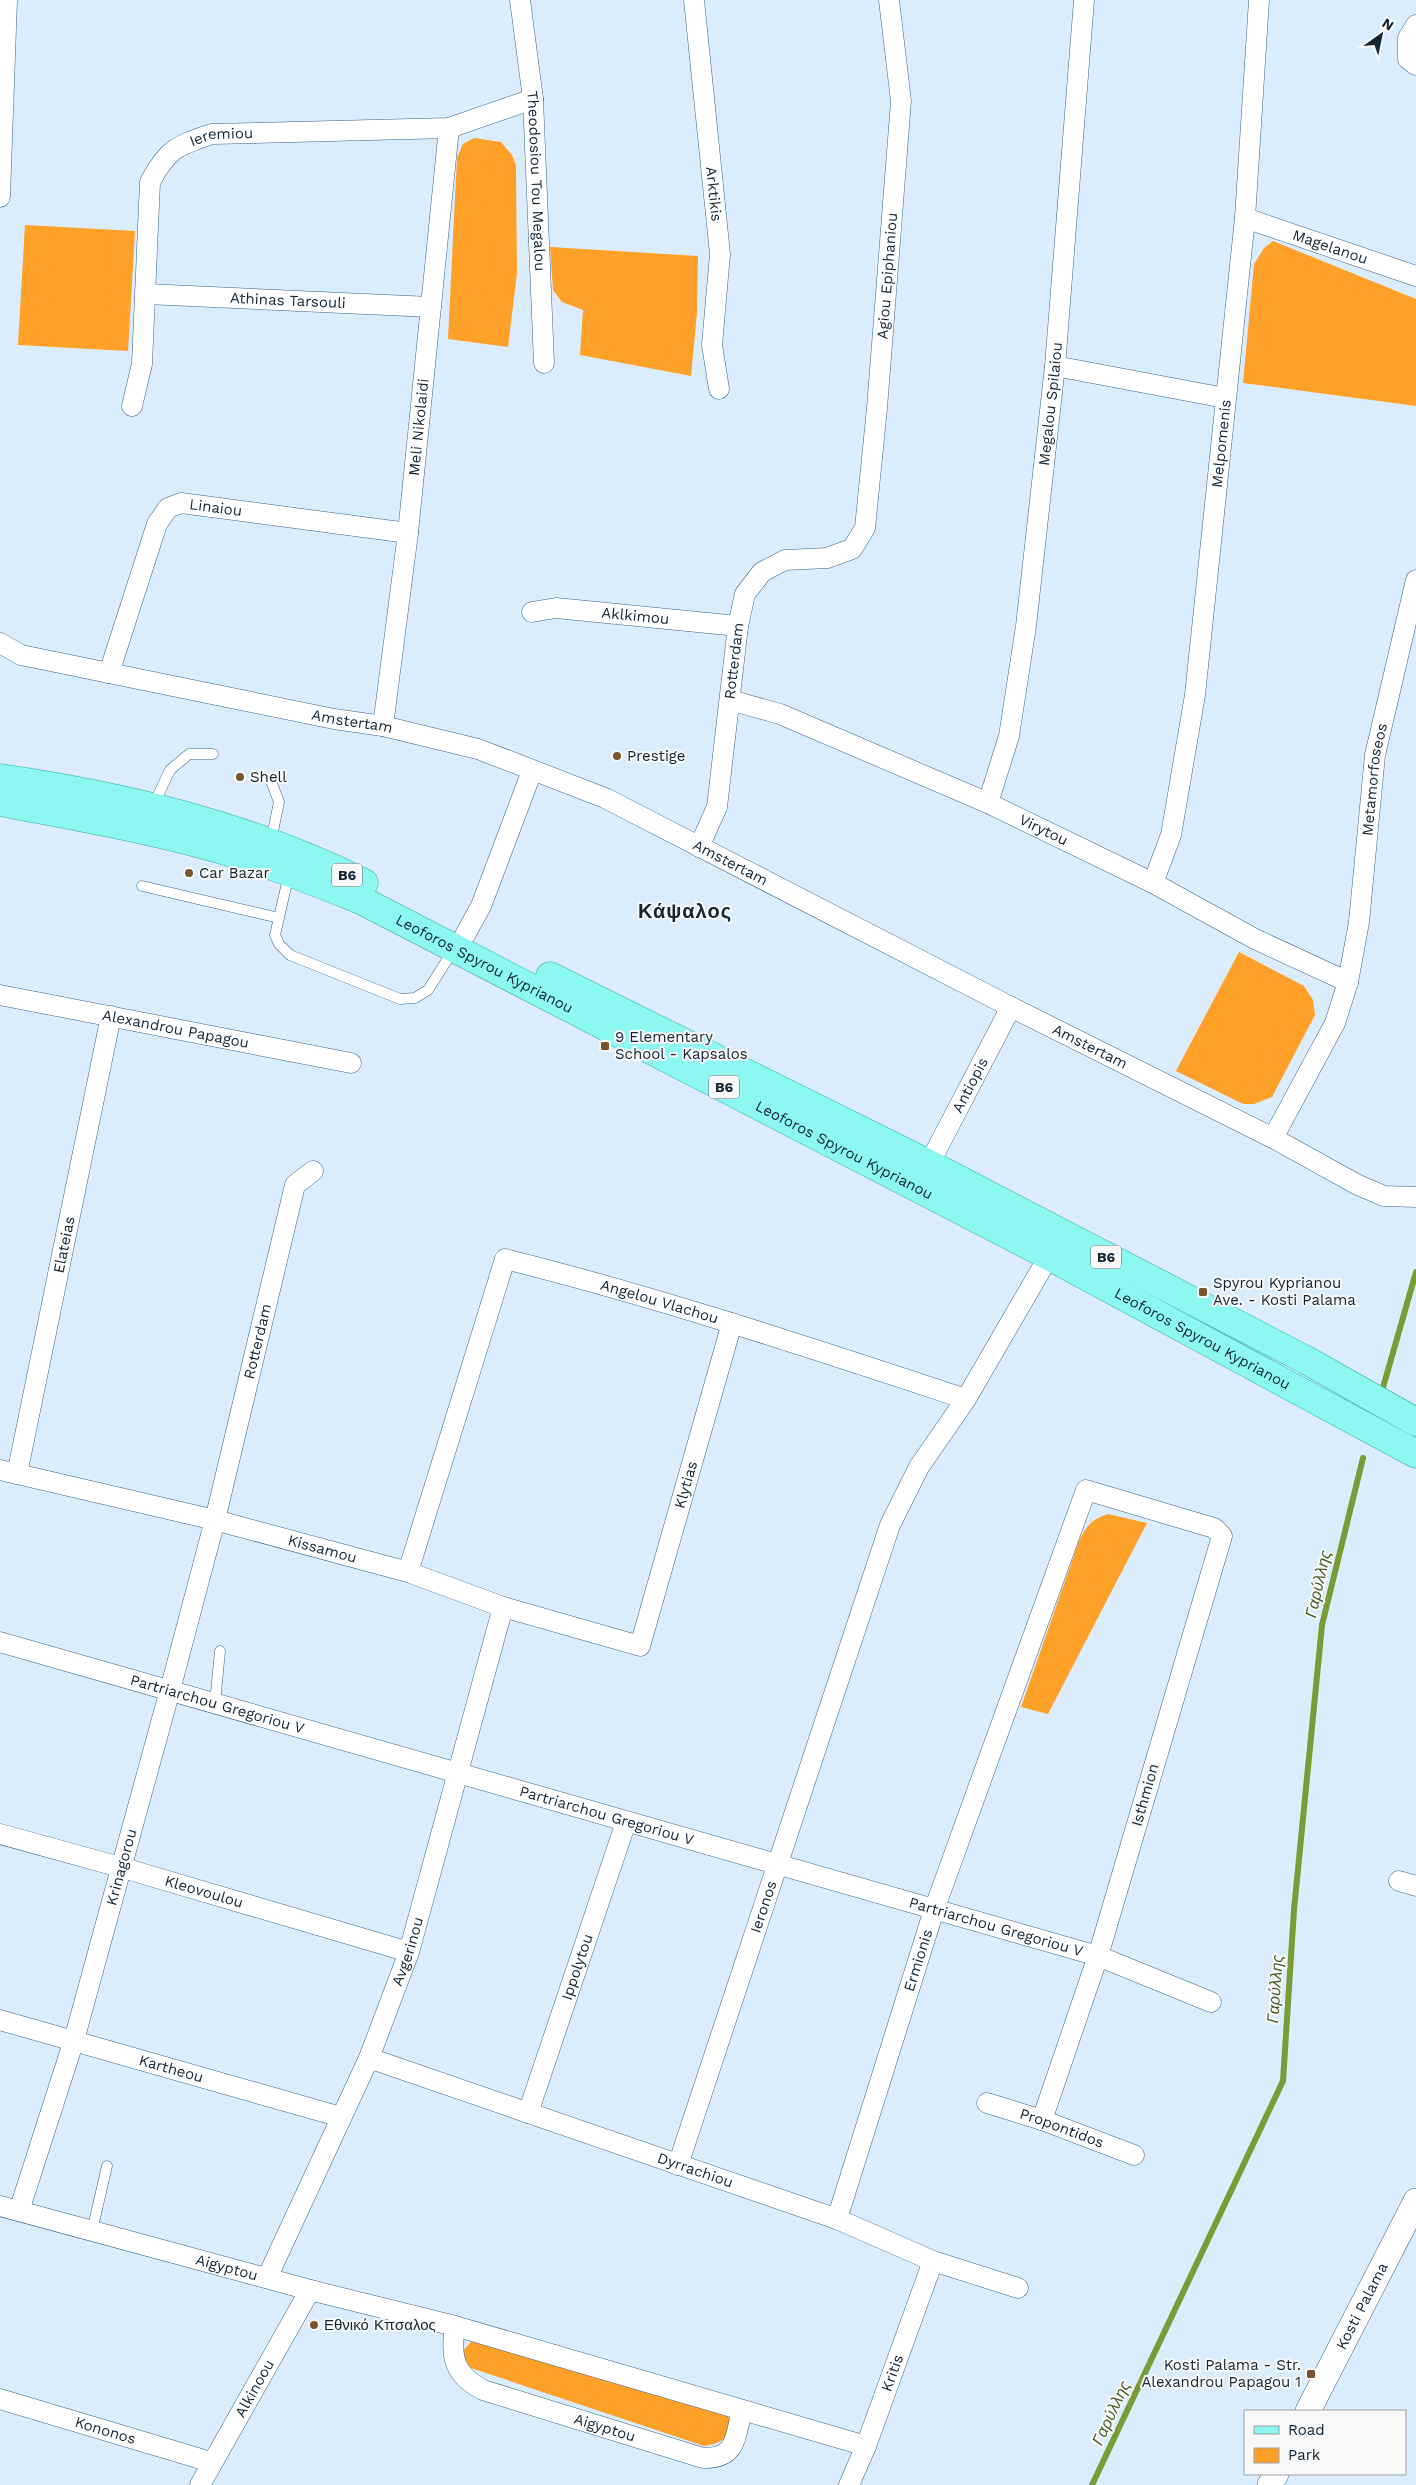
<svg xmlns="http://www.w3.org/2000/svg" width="1416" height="2485" viewBox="0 0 1416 2485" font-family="'Work Sans',sans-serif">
<rect width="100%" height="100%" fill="#dbedfd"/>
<path fill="#ffa129" d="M 474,138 L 501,142 L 512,155 L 516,165 L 517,273 L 508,347 L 448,339 L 457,158 L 463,144 Z
M 25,225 L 135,231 L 128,351 L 18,345 Z
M 1273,241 L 1416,299 L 1416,406 L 1243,383 L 1254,264 L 1264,248 Z
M 550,247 L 698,256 L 697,313 L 691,376 L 580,355 L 583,310 L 562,302 L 553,290 Z
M 1239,952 L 1304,986 L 1313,1000 L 1315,1015 L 1272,1097 L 1254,1104 L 1243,1104 L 1176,1071 Z
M 1108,1514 L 1147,1523 L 1048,1714 L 1021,1707 L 1079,1541 C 1086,1526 1092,1519 1108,1514 Z
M 480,2340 L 726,2409 C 735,2432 728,2443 704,2446 L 471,2368 L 463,2363 L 461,2353 L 471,2342 Z"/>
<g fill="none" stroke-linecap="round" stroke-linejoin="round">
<path stroke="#799c37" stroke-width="6" d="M 1382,1391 L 1416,1272
M 1092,2485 L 1283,2081 L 1294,1910 L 1322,1625 L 1363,1458"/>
<defs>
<path id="service" d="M 153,806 L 170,770 L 189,754 L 213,754
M 271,841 L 279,802 L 271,781
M 289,874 L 275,935 L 279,944 L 290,955 L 400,999 L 415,998 L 428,990 L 454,949
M 142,886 L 279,918
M 215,1703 L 220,1651
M 92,2231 L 107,2166"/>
<g id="minor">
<path id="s1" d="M 520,0 L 533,99 L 544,363"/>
<path id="s2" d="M 694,0 L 720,254 L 712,345 L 719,389"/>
<path d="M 1416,25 L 1408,38 L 1408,59 L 1416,65"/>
<path d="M 0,197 L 7,0"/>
<path id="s3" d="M 1245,218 L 1416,276"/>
<path id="s4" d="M 146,294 L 431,307"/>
<path d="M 1055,366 L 1225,398"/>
<path id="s5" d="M 132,406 L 142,364 L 150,182 C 168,148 177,146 212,134 L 449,128 L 533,99"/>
<path id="s6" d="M 532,612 L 556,608 L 738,626"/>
<path id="s7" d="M 0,643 L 21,655 L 334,719 L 383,726 L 478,749 L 605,798 L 1011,1007 L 1273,1138 L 1358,1185 L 1384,1196 L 1416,1197"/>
<path id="s8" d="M 109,673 L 157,524 L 168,508 L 181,503 L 408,533"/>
<path id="s9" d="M 730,700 L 780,714 L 988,803 L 1153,883 L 1255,939 L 1348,982"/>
<path id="s10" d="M 383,726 L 408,533 L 449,128"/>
<path id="s11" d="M 988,803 L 1009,736 L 1026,626 L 1055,366 L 1084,0"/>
<path id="s12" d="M 699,847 L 717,807 L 738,626 L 745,594 L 762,572 L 785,560 L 827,558 L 852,549 L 865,528 L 877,408 L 901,101 L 889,0"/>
<path id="s13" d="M 1153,883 L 1171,835 L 1195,695 L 1245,218 L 1259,0"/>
<path d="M 465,935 L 481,906 L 532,771"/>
<path id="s14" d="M 0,995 L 351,1063"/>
<path id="s15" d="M 1273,1138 L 1335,1023 L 1348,982 L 1359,922 L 1375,755 L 1416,580"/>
<path id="s16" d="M 929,1164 L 1011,1007"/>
<path id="s17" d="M 0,1470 L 215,1520 L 408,1572 L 503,1607 L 640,1646 L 732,1323"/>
<path id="s18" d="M 17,1474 L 111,1016"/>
<path id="s19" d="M 408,1572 L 505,1259 C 661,1298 814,1349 966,1399"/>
<path id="s20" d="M 0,1642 L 1098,1956 L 1211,2002"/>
<path id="s21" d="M 0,1834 L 120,1867 L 409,1952"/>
<path d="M 1399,1881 L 1416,1886"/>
<path id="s22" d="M 0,2020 L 341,2117"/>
<path id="s23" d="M 369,2058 L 837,2219 L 933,2261 L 1018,2288"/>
<path id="s24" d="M 987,2103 L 1042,2120 L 1134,2155"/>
<path id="s25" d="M 528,2113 L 626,1822"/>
<path id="s26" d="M 678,2165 L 890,1525 L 919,1467 L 966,1399 L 1049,1256"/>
<path id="s27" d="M 0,2206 L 310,2290 L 455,2326 L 866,2446"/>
<path id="s28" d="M 19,2211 L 74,2040 L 170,1690 L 215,1520 L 295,1185 L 313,1171"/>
<path id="s29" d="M 837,2219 L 934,1910 L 1086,1490 L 1214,1528 L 1222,1536 L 1098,1956 L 1042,2120"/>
<path id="s30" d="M 267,2278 L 369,2058 L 409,1952 L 503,1607"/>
<path id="s31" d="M 455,2326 C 450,2357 454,2375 483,2390 L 703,2458 C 737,2459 735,2437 742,2410"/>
<path id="s32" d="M 0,2399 L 211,2462"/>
<path id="s33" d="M 200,2485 L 310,2290"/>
<path id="s34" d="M 849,2485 L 866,2446 L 933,2261"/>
</g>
<g id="tertiary">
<path id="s35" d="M 1308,2411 L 1416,2201"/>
<path d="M 1270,2485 L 1276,2474"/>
</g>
<g id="primary">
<path d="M 0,778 C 126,796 250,826 364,883"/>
<path id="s36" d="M 0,802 C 68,815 137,827 204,845 C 258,859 310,880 361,900 L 1049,1256 L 1416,1454"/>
<path d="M 550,976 L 929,1164 L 1306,1360 L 1416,1422"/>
</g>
</defs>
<use href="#service" stroke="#3b6486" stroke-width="11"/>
<use href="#minor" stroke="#3b6486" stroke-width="21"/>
<use href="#tertiary" stroke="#3b6486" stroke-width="26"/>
<use href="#primary" stroke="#30aba6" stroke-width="29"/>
<use href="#service" stroke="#fff" stroke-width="10"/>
<use href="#minor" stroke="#fff" stroke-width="20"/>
<use href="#tertiary" stroke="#fff" stroke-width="25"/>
<use href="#primary" stroke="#8cf8ef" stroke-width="28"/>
</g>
<g fill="#79552e" stroke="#f7f8f7" stroke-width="2">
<circle cx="617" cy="756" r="5"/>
<circle cx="240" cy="777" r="5"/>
<circle cx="189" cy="873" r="5"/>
<rect x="600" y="1041" width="10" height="10" rx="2.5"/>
<rect x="1198" y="1287" width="10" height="10" rx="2.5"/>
<circle cx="314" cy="2325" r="5"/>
<rect x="1306" y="2369" width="10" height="10" rx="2.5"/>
</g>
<g text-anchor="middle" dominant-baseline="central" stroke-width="4" stroke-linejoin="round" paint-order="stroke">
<g fill="#f7f8f7" stroke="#58646e" stroke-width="1">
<rect x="332" y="863.5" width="30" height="23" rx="4"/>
<rect x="709" y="1075.5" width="30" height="23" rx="4"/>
<rect x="1091" y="1245.5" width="30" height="23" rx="4"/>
</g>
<g font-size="14" font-weight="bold" fill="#142534">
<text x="347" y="875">B6</text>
<text x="724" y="1087">B6</text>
<text x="1106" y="1257">B6</text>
</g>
<g font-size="15" fill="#142534" stroke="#f7f8f7">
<text stroke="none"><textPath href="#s5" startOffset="316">Ieremiou</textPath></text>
<text stroke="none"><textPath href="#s1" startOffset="182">Theodosiou Tou Megalou</textPath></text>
<text stroke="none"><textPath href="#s2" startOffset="195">Arktikis</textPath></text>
<text stroke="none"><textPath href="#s3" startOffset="90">Magelanou</textPath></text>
<text stroke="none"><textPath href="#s12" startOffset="659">Agiou Epiphaniou</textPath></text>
<text stroke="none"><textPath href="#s4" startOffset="142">Athinas Tarsouli</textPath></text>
<text stroke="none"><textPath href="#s11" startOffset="405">Megalou Spilaiou</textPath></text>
<text stroke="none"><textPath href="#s10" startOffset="301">Meli Nikolaidi</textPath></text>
<text stroke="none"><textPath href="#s13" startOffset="446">Melpomenis</textPath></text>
<text stroke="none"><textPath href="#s8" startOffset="225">Linaiou</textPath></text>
<text stroke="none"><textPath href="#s6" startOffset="104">Aklkimou</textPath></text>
<text stroke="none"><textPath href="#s12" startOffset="191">Rotterdam</textPath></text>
<text stroke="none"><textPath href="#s7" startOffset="362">Amstertam</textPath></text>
<text stroke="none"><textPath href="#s15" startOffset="378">Metamorfoseos</textPath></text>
<text stroke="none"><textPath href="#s9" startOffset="340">Virytou</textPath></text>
<text stroke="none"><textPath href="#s7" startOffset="768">Amstertam</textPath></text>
<text stroke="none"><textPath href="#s36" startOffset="514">Leoforos Spyrou Kyprianou</textPath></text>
<text stroke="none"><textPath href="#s14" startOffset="179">Alexandrou Papagou</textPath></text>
<text stroke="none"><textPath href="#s7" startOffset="1172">Amstertam</textPath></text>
<text stroke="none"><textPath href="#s16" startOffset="89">Antiopis</textPath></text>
<text stroke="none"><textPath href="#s36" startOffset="919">Leoforos Spyrou Kyprianou</textPath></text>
<text stroke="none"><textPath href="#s18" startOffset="234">Elateias</textPath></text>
<text stroke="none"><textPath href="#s19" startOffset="488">Angelou Vlachou</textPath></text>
<text stroke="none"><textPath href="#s36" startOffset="1324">Leoforos Spyrou Kyprianou</textPath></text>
<text stroke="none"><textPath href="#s28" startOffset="902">Rotterdam</textPath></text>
<text stroke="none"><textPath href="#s17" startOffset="832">Klytias</textPath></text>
<text stroke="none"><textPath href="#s17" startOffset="332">Kissamou</textPath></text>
<text stroke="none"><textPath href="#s20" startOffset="226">Partriarchou Gregoriou V</textPath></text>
<text transform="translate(1145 1795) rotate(-74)">Isthmion</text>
<text stroke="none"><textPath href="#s20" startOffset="631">Partriarchou Gregoriou V</textPath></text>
<text stroke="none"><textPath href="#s28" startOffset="359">Krinagorou</textPath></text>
<text stroke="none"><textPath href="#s21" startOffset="212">Kleovoulou</textPath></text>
<text stroke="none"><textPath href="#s26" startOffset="272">Ieronos</textPath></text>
<text stroke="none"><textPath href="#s20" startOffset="1036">Partriarchou Gregoriou V</textPath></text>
<text stroke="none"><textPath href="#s30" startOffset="356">Avgerinou</textPath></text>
<text stroke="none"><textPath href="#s29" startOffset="271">Ermionis</textPath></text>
<text stroke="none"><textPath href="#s25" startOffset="154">Ippolytou</textPath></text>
<text stroke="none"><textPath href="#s22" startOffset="178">Kartheou</textPath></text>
<text stroke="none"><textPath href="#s24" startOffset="79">Propontidos</textPath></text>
<text stroke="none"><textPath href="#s23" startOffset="345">Dyrrachiou</textPath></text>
<text stroke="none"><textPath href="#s27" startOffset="235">Aigyptou</textPath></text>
<text stroke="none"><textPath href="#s35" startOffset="118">Kosti Palama</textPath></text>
<text stroke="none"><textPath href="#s34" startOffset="120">Kritis</textPath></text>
<text stroke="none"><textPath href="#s33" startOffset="111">Alkinoou</textPath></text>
<text stroke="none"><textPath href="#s31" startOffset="204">Aigyptou</textPath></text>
<text stroke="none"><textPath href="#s32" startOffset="110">Kononos</textPath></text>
</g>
<g font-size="15" fill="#142534" stroke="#f7f8f7" text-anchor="start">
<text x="627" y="756">Prestige</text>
<text x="250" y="777">Shell</text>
<text x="199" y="873">Car Bazar</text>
<text x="615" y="1037">9 Elementary<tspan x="615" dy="17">School - Kapsalos</tspan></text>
<text x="1213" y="1283">Spyrou Kyprianou<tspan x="1213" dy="17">Ave. - Kosti Palama</tspan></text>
<text x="324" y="2325">Εθνικό Κπσαλος</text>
<text x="1301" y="2365" text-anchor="end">Kosti Palama - Str.<tspan x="1301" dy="17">Alexandrou Papagou 1</tspan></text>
</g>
<g font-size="16" font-style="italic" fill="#4a5c29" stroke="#f7f8f7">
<text transform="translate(1318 1584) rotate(-77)">Γαρύλλης</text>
<text transform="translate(1275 1989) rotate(-86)">Γαρύλλης</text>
<text transform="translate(1111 2413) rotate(-65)">Γαρύλλης</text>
</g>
<g font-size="20" font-weight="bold" letter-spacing="1" fill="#142534" stroke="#f7f8f7">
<text x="685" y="911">Κάψαλος</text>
</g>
</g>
<rect x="1244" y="2410" width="162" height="65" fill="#f7f8f7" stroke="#9ca4a9"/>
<rect x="1254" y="2426" width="25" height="8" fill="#8cf8ef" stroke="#9ca4a9"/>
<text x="1288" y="2435" font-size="15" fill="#142534">Road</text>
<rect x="1254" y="2448" width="25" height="15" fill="#ffa129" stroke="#9ca4a9"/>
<text x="1288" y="2460" font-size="15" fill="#142534">Park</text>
<g transform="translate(1381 35) rotate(33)" stroke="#f7f8f7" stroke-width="4" paint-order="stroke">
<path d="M0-4L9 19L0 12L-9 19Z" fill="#142534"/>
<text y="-8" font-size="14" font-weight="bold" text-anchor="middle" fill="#142534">N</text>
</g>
</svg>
